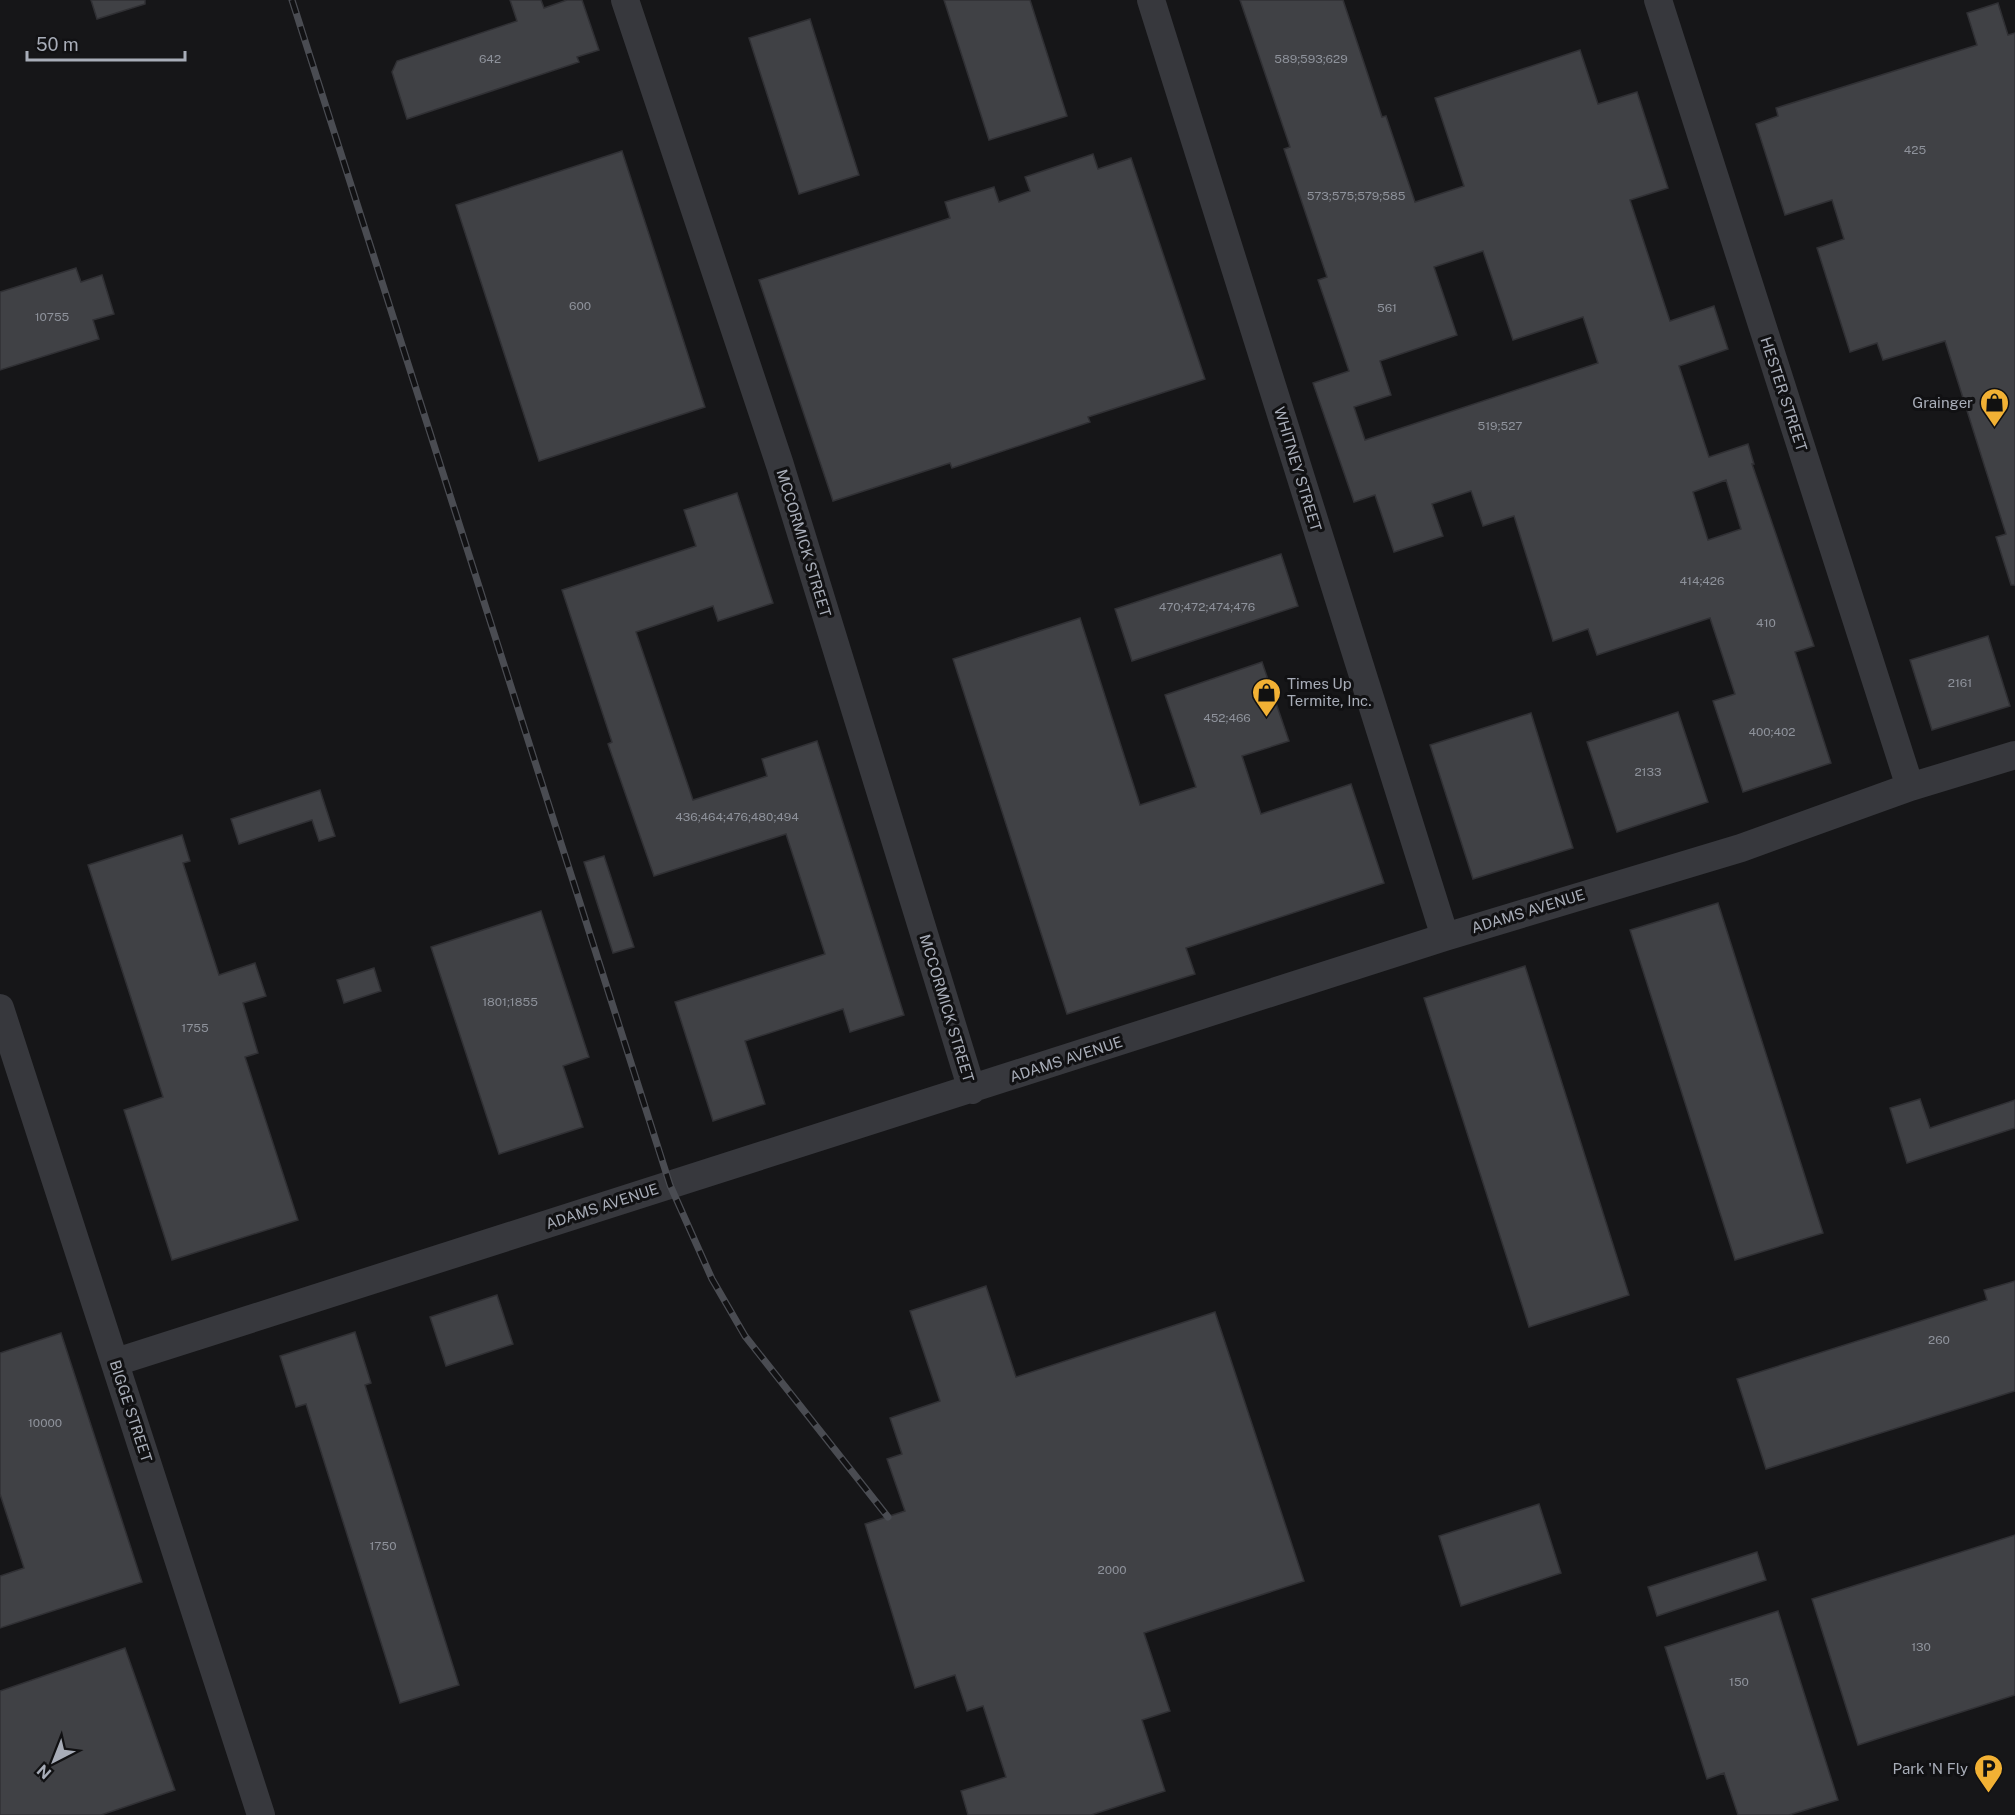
<svg xmlns="http://www.w3.org/2000/svg" width="2015" height="1815" viewBox="0 0 2015 1815" font-family="'Public Sans',sans-serif">
<rect width="100%" height="100%" fill="#161618"/>
<path fill="#404145" stroke="#303034" stroke-width="1.5" fill-rule="evenodd" d="M 91,0 L 145,0 L 145,4 L 97,19 Z
M 510,0 L 541,0 L 544,8 L 567,0 L 582,0 L 599,50 L 577,57 L 579,62 L 407,119 L 392,72 L 397,61 L 517,21 Z
M 944,0 L 1030,0 L 1067,116 L 989,140 Z
M 1240,0 L 1343,0 L 1382,117 L 1386,116 L 1415,202 L 1464,186 L 1435,98 L 1580,50 L 1598,104 L 1637,92 L 1668,188 L 1630,200 L 1670,321 L 1714,306 L 1728,349 L 1679,366 L 1709,457 L 1748,444 L 1754,464 L 1752,464 L 1814,646 L 1795,652 L 1831,763 L 1743,792 L 1713,701 L 1735,694 L 1710,618 L 1597,655 L 1588,629 L 1553,641 L 1514,516 L 1483,526 L 1471,491 L 1432,504 L 1443,536 L 1394,552 L 1375,495 L 1354,502 L 1313,383 L 1349,371 L 1318,280 L 1327,277 L 1284,149 L 1290,147 ZM 1483,251 L 1513,340 L 1583,317 L 1598,363 L 1365,440 L 1354,407 L 1391,395 L 1380,361 L 1457,335 L 1434,267 ZM 1726,480 L 1741,529 L 1708,540 L 1693,492 Z
M 1998,3 L 2008,35 L 2015,33 L 2015,585 L 2011,585 L 1996,537 L 2006,534 L 1945,341 L 1883,360 L 1877,343 L 1850,352 L 1817,248 L 1844,239 L 1832,200 L 1785,215 L 1756,124 L 1778,116 L 1776,108 L 1977,45 L 1967,13 Z
M 810,19 L 859,175 L 799,194 L 749,38 Z
M 622,151 L 705,407 L 539,461 L 456,205 Z
M 1093,154 L 1098,169 L 1131,158 L 1205,379 L 1088,417 L 1090,422 L 952,468 L 950,463 L 833,501 L 759,280 L 950,218 L 945,202 L 994,187 L 999,202 L 1030,191 L 1025,177 Z
M 76,268 L 81,282 L 102,275 L 114,314 L 93,320 L 99,339 L 0,370 L 0,292 Z
M 737,493 L 773,603 L 718,621 L 713,606 L 636,632 L 693,800 L 767,776 L 762,759 L 817,741 L 904,1015 L 850,1032 L 843,1009 L 745,1041 L 765,1104 L 713,1121 L 675,1002 L 825,954 L 786,834 L 654,876 L 608,744 L 612,742 L 562,590 L 696,546 L 684,510 Z
M 1281,554 L 1298,606 L 1132,661 L 1115,609 Z
M 1080,618 L 1140,805 L 1196,787 L 1165,695 L 1262,662 L 1289,741 L 1242,756 L 1261,814 L 1351,784 L 1384,883 L 1186,948 L 1195,974 L 1067,1014 L 953,659 Z
M 1988,636 L 2010,706 L 1932,730 L 1910,660 Z
M 1678,712 L 1708,802 L 1617,832 L 1587,742 Z
M 1531,713 L 1573,848 L 1473,879 L 1430,745 Z
M 320,790 L 335,836 L 319,841 L 312,820 L 239,844 L 231,819 Z
M 182,835 L 190,861 L 183,863 L 219,975 L 255,963 L 266,996 L 243,1003 L 258,1053 L 245,1057 L 298,1220 L 172,1260 L 124,1110 L 163,1097 L 88,865 Z
M 604,856 L 634,947 L 613,953 L 584,862 Z
M 1718,903 L 1823,1233 L 1735,1260 L 1630,930 Z
M 541,911 L 589,1057 L 563,1066 L 583,1127 L 499,1154 L 431,947 Z
M 1525,966 L 1629,1295 L 1529,1327 L 1424,998 Z
M 374,968 L 381,991 L 344,1003 L 337,980 Z
M 1920,1099 L 1930,1128 L 2015,1100 L 2015,1128 L 1907,1163 L 1890,1108 Z
M 2015,1281 L 2015,1391 L 1766,1469 L 1737,1379 L 1987,1300 L 1984,1290 Z
M 986,1286 L 1016,1377 L 1215,1312 L 1304,1581 L 1144,1633 L 1170,1711 L 1142,1720 L 1165,1791 L 1091,1815 L 968,1815 L 961,1791 L 1006,1777 L 983,1706 L 967,1711 L 955,1675 L 915,1688 L 865,1524 L 905,1511 L 887,1459 L 902,1454 L 890,1418 L 940,1401 L 910,1311 Z
M 497,1295 L 513,1344 L 446,1366 L 430,1317 Z
M 355,1332 L 371,1383 L 365,1385 L 459,1685 L 400,1703 L 306,1404 L 296,1407 L 280,1356 Z
M 61,1333 L 142,1582 L 0,1628 L 0,1576 L 24,1568 L 0,1494 L 0,1353 Z
M 1539,1504 L 1561,1573 L 1461,1606 L 1439,1536 Z
M 2015,1535 L 2015,1695 L 1858,1745 L 1812,1599 Z
M 1757,1552 L 1766,1580 L 1657,1616 L 1648,1587 Z
M 1778,1611 L 1838,1800 L 1789,1815 L 1738,1815 L 1724,1773 L 1707,1779 L 1665,1647 Z
M 125,1648 L 175,1790 L 101,1815 L 0,1815 L 0,1691 Z"/>
<g fill="none" stroke-linecap="round" stroke-linejoin="round">
<path stroke="#37383d" stroke-width="28" d="M 625,0 L 780,465 L 972,1090
M 1151,0 L 1445,937
M 1658,0 L 1910,787
M 0,1008 L 261,1815
M 116,1362 L 1445,937 L 1741,848 L 1910,787 L 2015,755"/>
<defs>
<path id="rail" d="M 292,0 L 670,1185 L 712,1279 L 745,1336 L 888,1517"/>
</defs>
<use href="#rail" stroke="#4a4c52" stroke-width="7"/>
<use href="#rail" stroke="#111113" stroke-width="4.5" stroke-dasharray="14" stroke-linecap="butt"/>
</g>
<defs>
<symbol id="shop-pin" viewBox="-11 -11 22 30"><path d="M0 17L-7.5 6A9.5 9.5 0 1 1 7.5 6Z" fill="#f2b134" stroke="#111113"/><path d="M-5-2.5h2.3a2.7 3.5 0 0 1 5.4 0H5L5.5 6h-11ZM-1.5-2.5h3a1.5 2.3 0 0 0-3 0Z" fill="#111"/></symbol>
<symbol id="parking-pin" viewBox="-11 -11 22 30"><path d="M0 17L-7.5 6A9.5 9.5 0 1 1 7.5 6Z" fill="#f2b134" stroke="#111113"/><path d="M-3.5-5.5H1a3.5 3.5 0 0 1 0 7H-1V5.5H-3.5ZM-1-3.4V-.6H.8a1.4 1.4 0 0 0 0-2.8Z" fill="#111"/></symbol>
</defs>
<g fill-rule="evenodd">
<use href="#shop-pin" x="1978" y="386" width="33" height="45"/>
<use href="#shop-pin" x="1250" y="676" width="33" height="45"/>
<use href="#parking-pin" x="1972" y="1752" width="33" height="45"/>
</g>
<g text-anchor="middle" dominant-baseline="central" stroke-width="6" stroke-linejoin="round" paint-order="stroke">
<g font-size="12" fill="#8e929b">
<text x="490" y="59">642</text>
<text x="1311" y="59">589;593;629</text>
<text x="1915" y="150">425</text>
<text x="1356" y="196">573;575;579;585</text>
<text x="580" y="306">600</text>
<text x="1387" y="308">561</text>
<text x="52" y="317">10755</text>
<text x="1500" y="426">519;527</text>
<text x="1702" y="581">414;426</text>
<text x="1207" y="607">470;472;474;476</text>
<text x="1766" y="623">410</text>
<text x="1960" y="683">2161</text>
<text x="1227" y="718">452;466</text>
<text x="1772" y="732">400;402</text>
<text x="1648" y="772">2133</text>
<text x="737" y="817">436;464;476;480;494</text>
<text x="510" y="1002">1801;1855</text>
<text x="195" y="1028">1755</text>
<text x="1939" y="1340">260</text>
<text x="45" y="1423">10000</text>
<text x="383" y="1546">1750</text>
<text x="1112" y="1570">2000</text>
<text x="1921" y="1647">130</text>
<text x="1739" y="1682">150</text>
</g>
<g font-size="15" fill="#a8adb8" stroke="#111113">
<text transform="translate(1784 394) rotate(72)">HESTER STREET</text>
<text transform="translate(1298 469) rotate(73)">WHITNEY STREET</text>
<text transform="translate(804 543) rotate(73)">MCCORMICK STREET</text>
<text transform="translate(1528 911) rotate(-17)">ADAMS AVENUE</text>
<text transform="translate(947 1008) rotate(73)">MCCORMICK STREET</text>
<text transform="translate(1066 1059) rotate(-18)">ADAMS AVENUE</text>
<text transform="translate(602 1206) rotate(-18)">ADAMS AVENUE</text>
<text transform="translate(131 1411) rotate(72)">BIGGE STREET</text>
</g>
<g font-size="15" fill="#a8adb8" stroke="#111113" text-anchor="end">
<text x="1973" y="402">Grainger</text>
<text x="1287" y="683" text-anchor="start">Times Up<tspan x="1287" dy="17">Termite, Inc.</tspan></text>
<text x="1968" y="1768">Park 'N Fly</text>
</g>
</g>
<g transform="translate(54 1761) rotate(222)" stroke="#111113" stroke-width="4.5" paint-order="stroke">
<path d="M0-4.5L10 22L0 15L-10 22Z" fill="#a8adb8"/>
<text y="-9" font-size="16" font-weight="bold" text-anchor="middle" fill="#a8adb8">N</text>
</g>
<path d="M27 51v9h158v-9" fill="none" stroke="#a8adb8" stroke-width="3"/>
<text x="36" y="51" font-size="18" fill="#a8adb8" stroke="#111113" stroke-width="4.5" paint-order="stroke">50 m</text>
</svg>
